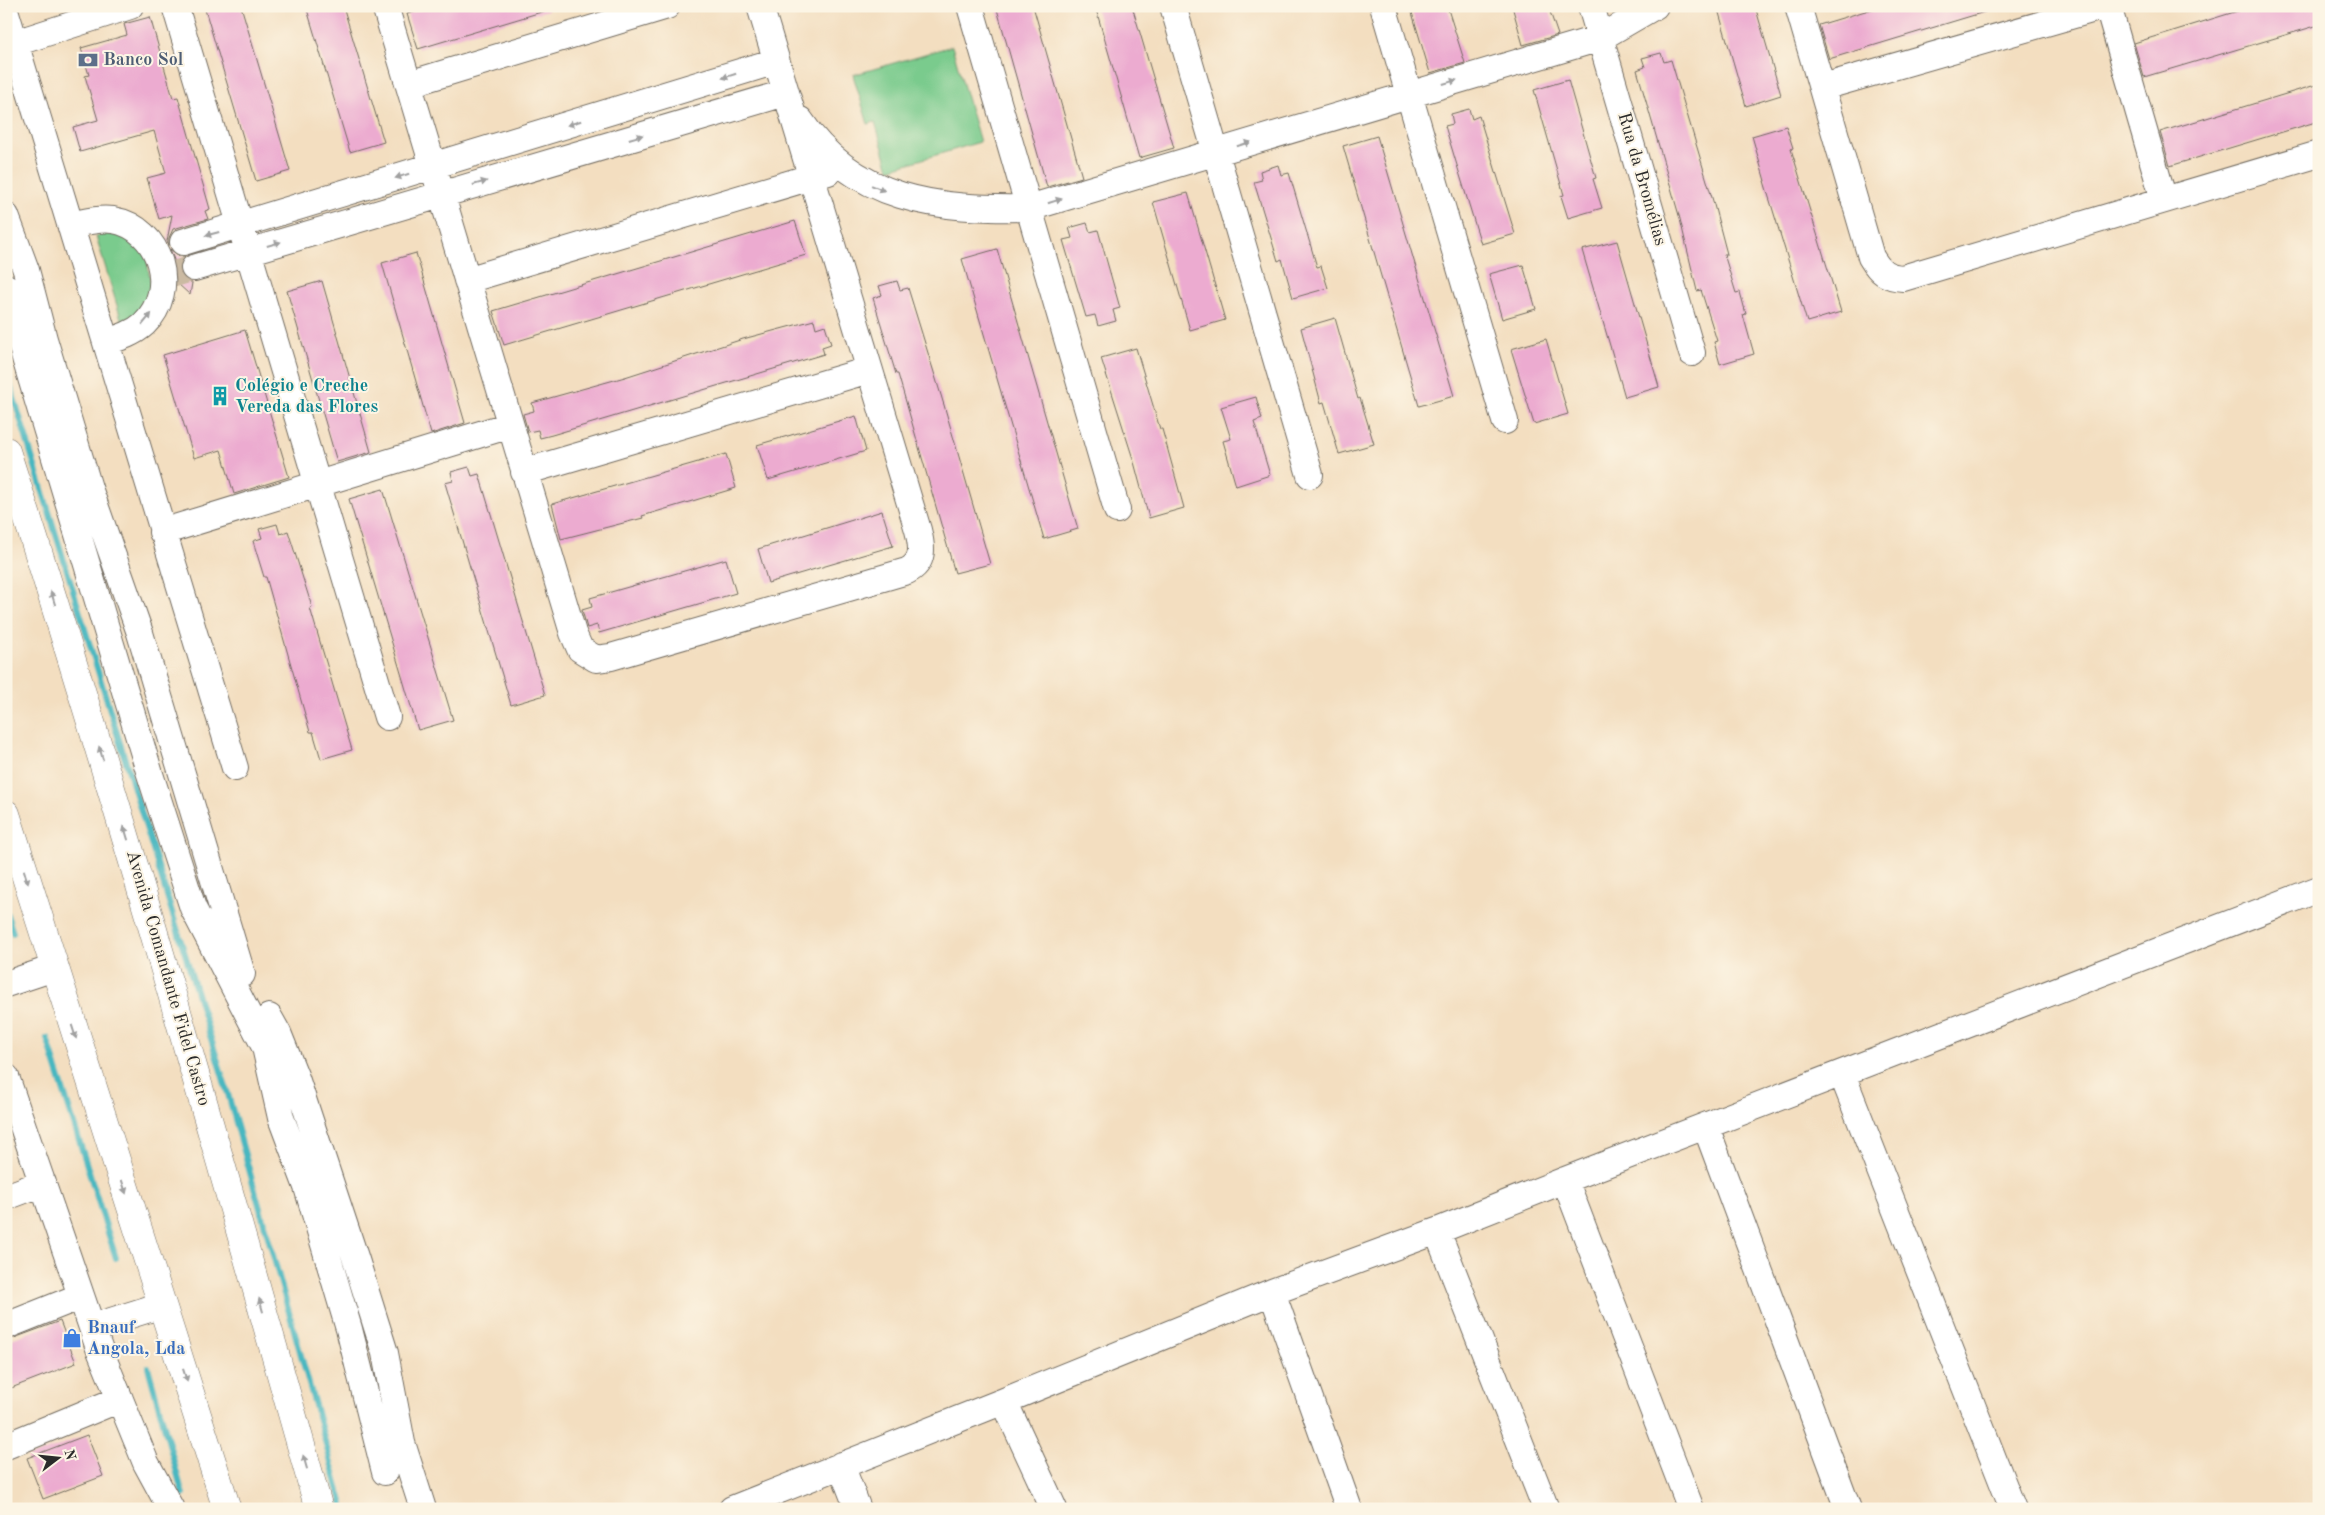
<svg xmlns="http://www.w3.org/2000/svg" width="2325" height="1515" viewBox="0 0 2325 1515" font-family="'Old Standard TT',serif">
<rect width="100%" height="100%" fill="#fcf5e5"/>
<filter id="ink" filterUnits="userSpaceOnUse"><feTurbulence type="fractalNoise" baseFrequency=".02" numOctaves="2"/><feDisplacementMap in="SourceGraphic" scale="10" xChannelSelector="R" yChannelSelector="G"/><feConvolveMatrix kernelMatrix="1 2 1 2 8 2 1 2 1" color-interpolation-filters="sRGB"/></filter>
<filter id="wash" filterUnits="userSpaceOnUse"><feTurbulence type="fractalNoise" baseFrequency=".0096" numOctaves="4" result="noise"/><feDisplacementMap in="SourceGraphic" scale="20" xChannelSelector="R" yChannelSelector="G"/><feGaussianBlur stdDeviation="1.12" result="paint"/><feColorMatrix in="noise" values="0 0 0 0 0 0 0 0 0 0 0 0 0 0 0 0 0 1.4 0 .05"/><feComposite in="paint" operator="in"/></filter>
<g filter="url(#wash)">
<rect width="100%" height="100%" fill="#f3dec0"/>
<path fill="#7acb8d" stroke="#527b5c" d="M 952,46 L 980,142 L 889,169 L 875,122 L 868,124 L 853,75 Z
M 110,234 L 124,236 L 146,253 L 152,293 L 135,315 L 122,322 L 96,236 Z"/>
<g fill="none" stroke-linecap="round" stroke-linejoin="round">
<path stroke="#48b7c0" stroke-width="6" d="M 6,372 L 228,1094 L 344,1509
M 6,912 L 13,933
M 47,1038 L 116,1258
M 148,1367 L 183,1495"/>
</g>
<g id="blocks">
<path fill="#ecabd0" d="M 204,6 L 241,6 L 290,171 L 256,181 Z
M 306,6 L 343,6 L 384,142 L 350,152 Z
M 433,6 L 547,6 L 548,10 L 418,49 L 407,14 Z
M 1007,6 L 1033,6 L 1082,177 L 1047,187 L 997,9 Z
M 1095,6 L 1132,6 L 1174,148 L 1139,158 Z
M 1410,6 L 1447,6 L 1465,63 L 1430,73 Z
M 1512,6 L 1548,6 L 1558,35 L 1523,45 Z
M 1717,6 L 1755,6 L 1781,95 L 1746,106 Z
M 1882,6 L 1991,6 L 1991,10 L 1829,59 L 1819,25 Z
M 2254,6 L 2319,6 L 2319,25 L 2144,77 L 2134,43 Z
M 150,17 L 173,98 L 178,97 L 210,209 L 205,211 L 208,219 L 173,229 L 169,238 L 169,245 L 167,241 L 172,215 L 159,219 L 147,178 L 166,173 L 154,131 L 80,152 L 73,127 L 98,120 L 85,76 L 89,75 L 81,48 L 127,35 L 124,24 Z
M 1661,53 L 1664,62 L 1671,60 L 1713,201 L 1727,254 L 1724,254 L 1736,293 L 1740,292 L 1746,314 L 1743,315 L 1754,354 L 1720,364 L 1714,342 L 1717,341 L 1701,290 L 1697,291 L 1680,219 L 1637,70 L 1645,67 L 1642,58 Z
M 1568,80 L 1596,178 L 1593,179 L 1602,208 L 1568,218 L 1561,196 L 1564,195 L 1534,90 Z
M 2319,84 L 2319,121 L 2170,166 L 2160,132 Z
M 1469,109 L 1472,119 L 1479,116 L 1515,234 L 1481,244 L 1445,126 L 1453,124 L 1451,114 Z
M 1786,126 L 1793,148 L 1791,149 L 1841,312 L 1807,322 L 1764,181 L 1765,181 L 1752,136 Z
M 1377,136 L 1454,396 L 1419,406 L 1343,146 Z
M 1278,165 L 1281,175 L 1289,173 L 1317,267 L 1321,266 L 1328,288 L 1293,298 L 1282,259 L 1278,261 L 1254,182 L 1262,180 L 1260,171 Z
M 1188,193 L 1225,320 L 1190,330 L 1153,202 Z
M 795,221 L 806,255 L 504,345 L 493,311 Z
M 1087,223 L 1090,232 L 1098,230 L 1120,308 L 1113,310 L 1116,321 L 1098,326 L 1095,315 L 1086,317 L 1063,240 L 1072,238 L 1069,228 Z
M 1617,241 L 1659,387 L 1625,397 L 1582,250 Z
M 170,249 L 179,256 L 185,256 L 180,264 L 180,272 L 184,279 L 192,283 L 190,295 L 177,283 L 174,260 Z
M 997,249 L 1078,529 L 1044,539 L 962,259 Z
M 416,253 L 465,423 L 431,434 L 382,263 Z
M 1523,265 L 1536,309 L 1502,319 L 1489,274 Z
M 322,281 L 371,452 L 337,462 L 287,291 Z
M 897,281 L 900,290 L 908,288 L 944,405 L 990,564 L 955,573 L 898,374 L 896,374 L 873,298 L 882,295 L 879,286 Z
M 1335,318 L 1358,399 L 1360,398 L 1374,444 L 1339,454 L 1324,402 L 1321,403 L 1301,328 Z
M 814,320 L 816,328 L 825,325 L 831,344 L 822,347 L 824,354 L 552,435 L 540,438 L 538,430 L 528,432 L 523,414 L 534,411 L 532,403 L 625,377 L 743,339 Z
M 245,330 L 289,477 L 234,494 L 221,450 L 194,458 L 163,355 Z
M 1546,339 L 1568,414 L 1534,424 L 1511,349 Z
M 1136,348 L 1160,429 L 1162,429 L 1184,508 L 1149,518 L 1134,462 L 1101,358 Z
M 1256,397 L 1262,419 L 1254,422 L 1270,475 L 1236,486 L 1223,441 L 1231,439 L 1221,407 Z
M 856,416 L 866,451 L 768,480 L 757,445 Z
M 726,454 L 736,488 L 642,516 L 643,518 L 561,539 L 552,504 Z
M 469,467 L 472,476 L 479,474 L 545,695 L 511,705 L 445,483 L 453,481 L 451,472 Z
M 383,489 L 453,720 L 418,730 L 349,499 Z
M 882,511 L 893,546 L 768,583 L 758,549 Z
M 277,524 L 280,534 L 288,531 L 312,607 L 310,608 L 352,750 L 321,759 L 313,732 L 310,732 L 266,577 L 264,577 L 253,541 L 262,538 L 259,529 Z
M 726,559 L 736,593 L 599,633 L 597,625 L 587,628 L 582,610 L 592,607 L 590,598 Z
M 60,1321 L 76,1363 L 6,1390 L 6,1341 Z
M 87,1435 L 103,1476 L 43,1499 L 27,1458 Z"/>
</g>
</g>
<g filter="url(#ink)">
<use href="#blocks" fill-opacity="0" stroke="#716a5f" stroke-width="1"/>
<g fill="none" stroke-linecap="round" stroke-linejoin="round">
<path stroke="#cbbaa2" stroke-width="26" stroke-dasharray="26 13" stroke-linecap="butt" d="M 171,275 L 194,268"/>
<defs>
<path id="minor" d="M 175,6 L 387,717
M 385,6 L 573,633 L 580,649 L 596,659 L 611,657 L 907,571 C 925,562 922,546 918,530 L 760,6
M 970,6 L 1117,510
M 1173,6 L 1310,475
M 1383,6 L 1505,421
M 1591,6 L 1692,353
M 1798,6 L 1871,257 C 1880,272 1886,277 1903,278 L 2319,154
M 2108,6 L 2164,200
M 6,13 L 235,768
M 15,43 L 130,6
M 409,84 L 667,6
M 1823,87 L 2105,6
M 800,120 C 854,201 938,210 1029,208 L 1600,38 L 1655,6
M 6,216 L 26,270 L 44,339 L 89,488 L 140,633 L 242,974
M 71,225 C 85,222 98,218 113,220 C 161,228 179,290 144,324 C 133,334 119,338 106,342
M 183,242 L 776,61
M 194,268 L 785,93
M 467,280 L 828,172
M 6,287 L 25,358 L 149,771 L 193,908 L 265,1047 L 281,1118 L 307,1187 L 349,1329 L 385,1472
M 524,472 L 869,370
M 162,532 L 510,425
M 6,984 L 54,968
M 269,1017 L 278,1033 L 296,1078 L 356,1260 L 385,1353 L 402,1443 L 423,1509
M 1842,1074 L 2013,1509
M 6,1077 L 99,1348 L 146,1463 L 171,1509
M 1706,1127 L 1848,1509
M 1565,1180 L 1691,1509
M 6,1197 L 43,1183
M 1437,1231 L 1546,1509
M 1272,1292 L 1349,1509
M 6,1326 L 81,1296
M 92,1327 L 162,1305
M 1004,1401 L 1054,1509
M 6,1446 L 120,1399
M 841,1465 L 858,1509
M 732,1509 L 1004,1401 L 1272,1292 L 1437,1231 L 1565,1180 L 2319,889"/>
<path id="highway" d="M 6,451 C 119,801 219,1155 319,1509
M 6,814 L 227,1509"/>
</defs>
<use href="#minor" stroke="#716a5f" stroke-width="28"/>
<use href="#highway" stroke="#716a5f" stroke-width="29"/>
<use href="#minor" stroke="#fff" stroke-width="26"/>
<use href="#highway" stroke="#fff" stroke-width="28"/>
</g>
<defs><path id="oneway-solid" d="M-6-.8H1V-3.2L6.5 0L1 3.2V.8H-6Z" transform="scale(1.25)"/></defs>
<g fill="#a0a0a0">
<use href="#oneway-solid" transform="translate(729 76) rotate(163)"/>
<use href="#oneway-solid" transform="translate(1450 82) rotate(-16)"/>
<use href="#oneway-solid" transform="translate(574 123) rotate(163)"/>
<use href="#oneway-solid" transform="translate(636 137) rotate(-16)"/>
<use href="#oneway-solid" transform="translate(1244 144) rotate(-17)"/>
<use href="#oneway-solid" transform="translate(402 176) rotate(163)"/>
<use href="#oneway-solid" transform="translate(480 183) rotate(-16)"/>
<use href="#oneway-solid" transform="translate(878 188) rotate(23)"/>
<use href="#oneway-solid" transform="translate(1055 201) rotate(-17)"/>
<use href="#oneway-solid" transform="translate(212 234) rotate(165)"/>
<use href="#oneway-solid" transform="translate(274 244) rotate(-16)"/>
<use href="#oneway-solid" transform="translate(147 319) rotate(-50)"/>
<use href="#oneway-solid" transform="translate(53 598) rotate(-107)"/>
<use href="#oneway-solid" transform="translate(101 753) rotate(-107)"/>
<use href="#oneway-solid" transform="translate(126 833) rotate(-107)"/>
<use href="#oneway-solid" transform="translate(26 877) rotate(73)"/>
<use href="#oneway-solid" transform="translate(74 1032) rotate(72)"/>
<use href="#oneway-solid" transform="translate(124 1187) rotate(72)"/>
<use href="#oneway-solid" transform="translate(261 1305) rotate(-106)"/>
<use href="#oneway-solid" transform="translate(185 1375) rotate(72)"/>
<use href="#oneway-solid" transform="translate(305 1462) rotate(-106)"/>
</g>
</g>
<defs>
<symbol id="bank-bare" viewBox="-9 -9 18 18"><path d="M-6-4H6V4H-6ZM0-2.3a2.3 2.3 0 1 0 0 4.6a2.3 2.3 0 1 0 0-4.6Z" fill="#5c6f8a" stroke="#fcf5e5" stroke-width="2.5" paint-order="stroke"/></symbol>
<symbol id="building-bare" viewBox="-9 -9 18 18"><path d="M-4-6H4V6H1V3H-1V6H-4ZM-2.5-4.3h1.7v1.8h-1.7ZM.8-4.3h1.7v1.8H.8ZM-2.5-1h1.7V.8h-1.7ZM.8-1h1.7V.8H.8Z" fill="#0f9aa8" stroke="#fcf5e5" stroke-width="2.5" paint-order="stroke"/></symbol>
<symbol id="shop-bare" viewBox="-9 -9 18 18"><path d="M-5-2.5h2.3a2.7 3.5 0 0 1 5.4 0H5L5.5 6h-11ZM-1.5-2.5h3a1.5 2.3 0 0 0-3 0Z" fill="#3f7fe0" stroke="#fcf5e5" stroke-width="2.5" paint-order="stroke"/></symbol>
</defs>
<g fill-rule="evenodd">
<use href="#bank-bare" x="74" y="46" width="28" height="28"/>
<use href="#building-bare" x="206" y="382" width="28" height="28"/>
<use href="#shop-bare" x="58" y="1324" width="28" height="28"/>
</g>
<g text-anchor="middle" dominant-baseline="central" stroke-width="4" stroke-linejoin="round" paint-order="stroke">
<g font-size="18" font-weight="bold" fill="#4e5e75" stroke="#fcf5e5" text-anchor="start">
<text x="103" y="60">Banco Sol</text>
</g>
<g font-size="18" fill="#2b2b2b" stroke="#fcf5e5">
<text transform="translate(1642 179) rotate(74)">Rua da Bromélias</text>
<text transform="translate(168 978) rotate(74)">Avenida Comandante Fidel Castro</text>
</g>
<g font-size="18" font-weight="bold" fill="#0d838f" stroke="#fcf5e5" text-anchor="start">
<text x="235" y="386">Colégio e Creche<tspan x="235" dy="21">Vereda das Flores</tspan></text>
</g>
<g font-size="18" font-weight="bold" fill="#366cbe" stroke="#fcf5e5" text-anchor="start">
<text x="87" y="1328">Bnauf<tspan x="87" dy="21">Angola, Lda</tspan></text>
</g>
</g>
<rect width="2325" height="1515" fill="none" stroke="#fcf5e5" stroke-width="25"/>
<g transform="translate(58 1458) rotate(74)" stroke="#fcf5e5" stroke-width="4" paint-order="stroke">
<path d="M0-4L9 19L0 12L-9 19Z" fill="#2b2b2b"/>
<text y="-8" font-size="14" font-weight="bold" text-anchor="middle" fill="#2b2b2b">N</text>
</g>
</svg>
